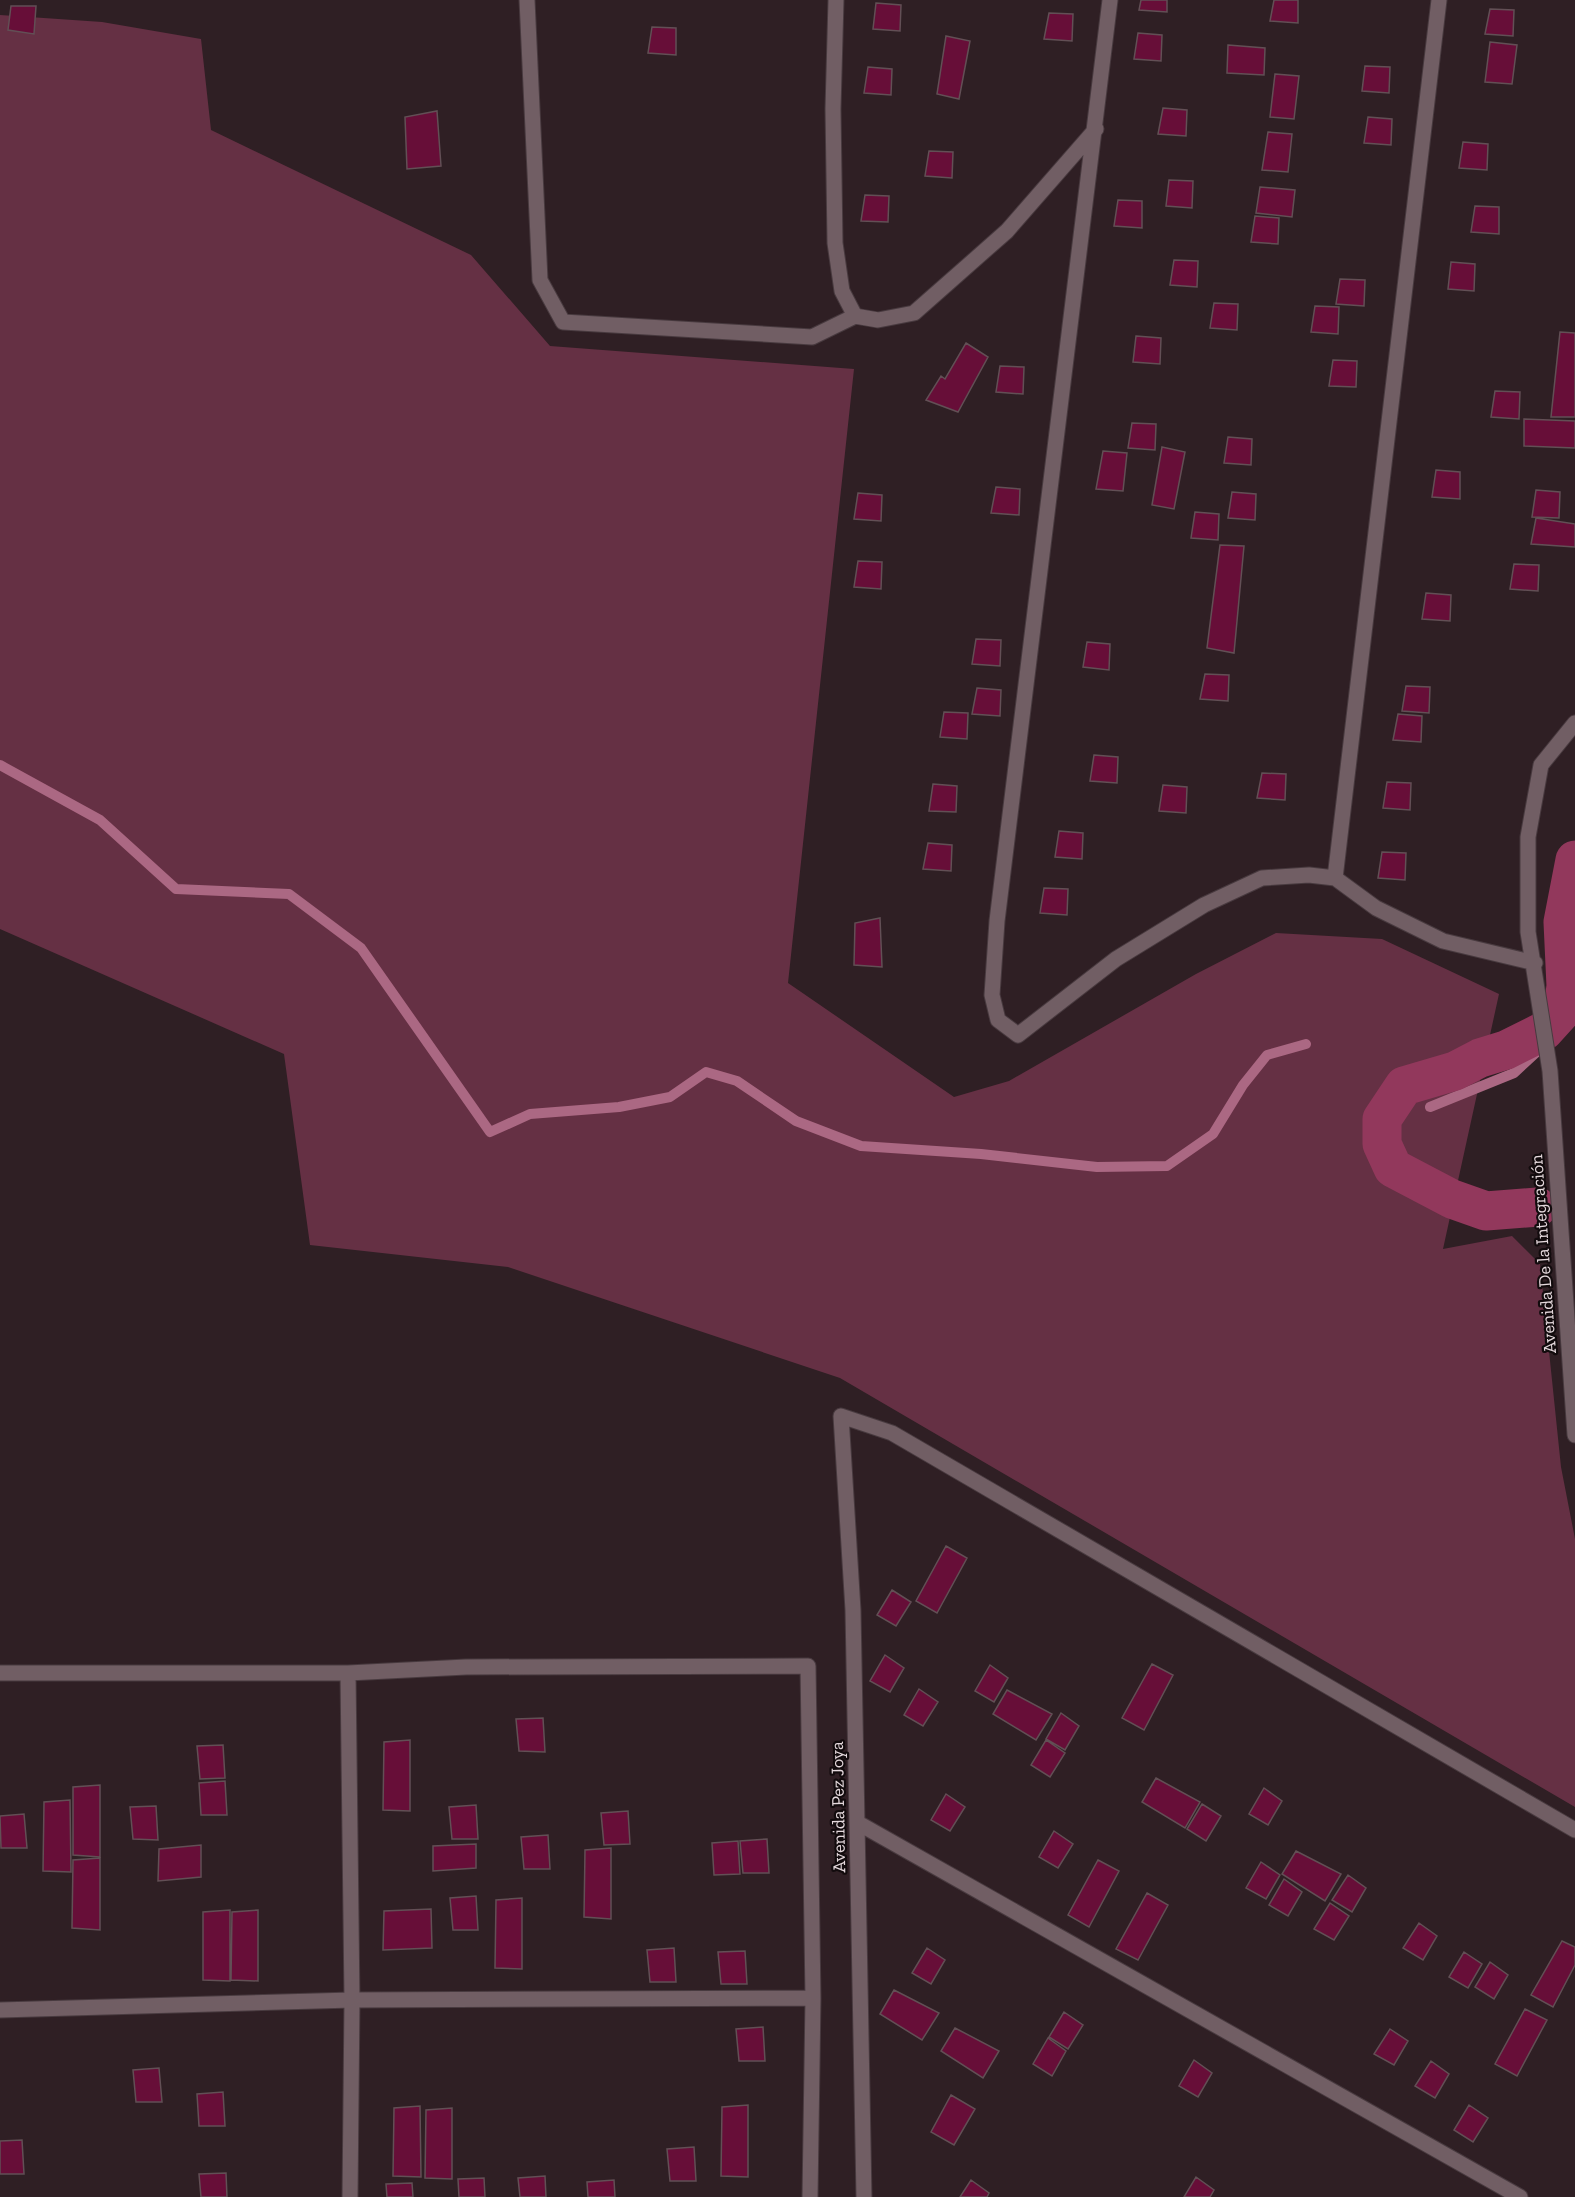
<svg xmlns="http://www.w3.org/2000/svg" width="1575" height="2197" viewBox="0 0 1575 2197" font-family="'Zilla Slab',serif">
<rect width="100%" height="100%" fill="#2f1f24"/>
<path fill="#653044" d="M 0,15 L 102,22 L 201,39 L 211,130 L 471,255 L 550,346 L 854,369 L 788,983 L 954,1097 L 1009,1081 L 1196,974 L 1276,933 L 1382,939 L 1499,994 L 1443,1249 L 1512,1236 L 1540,1264 L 1561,1467 L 1575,1539 L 1575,1807 L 840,1378 L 508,1267 L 310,1245 L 284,1054 L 0,929 Z"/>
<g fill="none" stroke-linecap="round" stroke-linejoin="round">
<path stroke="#ab6883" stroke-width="10" d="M 0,765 L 100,820 L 176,889 L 289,894 L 361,948 L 490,1132 L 530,1114 L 619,1107 L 670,1097 L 706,1072 L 737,1081 L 796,1121 L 861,1146 L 981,1154 L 1097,1167 L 1167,1166 L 1213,1134 L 1243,1085 L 1267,1055 L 1306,1044
M 1430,1107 L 1514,1073 L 1575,1017"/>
<path stroke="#92385c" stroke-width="39" d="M 1538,1207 L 1486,1211 L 1452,1199 L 1393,1168 L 1382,1144 L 1382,1119 L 1404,1086 L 1455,1071 L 1480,1058 L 1506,1050 L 1544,1031 L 1563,1010 L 1566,986 L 1563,922 L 1575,860"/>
</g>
<path fill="#670e38" stroke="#624f55" stroke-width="1.5" d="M 1141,0 L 1167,0 L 1167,12 L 1139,10 Z
M 1274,0 L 1298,0 L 1298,23 L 1270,21 Z
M 876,3 L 901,5 L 900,31 L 873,29 Z
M 11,6 L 36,6 L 34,34 L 8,30 Z
M 1490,9 L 1514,10 L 1513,36 L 1485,34 Z
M 1049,13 L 1073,14 L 1072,41 L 1044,39 Z
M 652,27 L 676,28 L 676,55 L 648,53 Z
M 1138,33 L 1162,35 L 1161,61 L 1134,59 Z
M 946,36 L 970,41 L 959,99 L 937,94 Z
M 1490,42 L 1517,45 L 1512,84 L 1485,82 Z
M 1228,45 L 1265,48 L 1264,75 L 1227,73 Z
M 1365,66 L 1390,67 L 1389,93 L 1362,91 Z
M 868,67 L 892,69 L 891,95 L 864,93 Z
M 1275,74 L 1299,76 L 1294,119 L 1270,117 Z
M 1163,108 L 1187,110 L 1186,136 L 1158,134 Z
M 437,111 L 441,166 L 407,169 L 405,117 Z
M 1368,117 L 1392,119 L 1391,145 L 1364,143 Z
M 1268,132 L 1292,134 L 1288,172 L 1262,170 Z
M 1463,142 L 1488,144 L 1487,170 L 1459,168 Z
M 929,151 L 953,152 L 952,178 L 925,176 Z
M 1169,180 L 1193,181 L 1192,208 L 1166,206 Z
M 1260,187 L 1295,190 L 1292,217 L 1256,213 Z
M 865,195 L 889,196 L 888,222 L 861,221 Z
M 1118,200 L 1142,201 L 1142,228 L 1114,226 Z
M 1475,206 L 1499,207 L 1499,234 L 1471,232 Z
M 1255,216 L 1279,218 L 1278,244 L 1251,242 Z
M 1174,260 L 1198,261 L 1197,287 L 1170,285 Z
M 1451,262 L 1475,264 L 1474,291 L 1448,289 Z
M 1340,279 L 1365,280 L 1364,306 L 1336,304 Z
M 1214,303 L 1238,304 L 1237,330 L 1210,328 Z
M 1315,306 L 1339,307 L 1338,334 L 1311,332 Z
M 1560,332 L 1575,333 L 1575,417 L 1551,417 Z
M 1136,336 L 1161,338 L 1160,364 L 1133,362 Z
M 966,343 L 988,357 L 958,412 L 926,400 L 941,376 L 945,379 Z
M 1333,360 L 1357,361 L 1356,387 L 1329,386 Z
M 1000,366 L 1024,367 L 1023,394 L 996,392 Z
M 1495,391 L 1520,392 L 1519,419 L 1491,417 Z
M 1524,419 L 1575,421 L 1575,448 L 1524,446 Z
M 1132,423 L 1156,424 L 1155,450 L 1128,448 Z
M 1228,437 L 1252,439 L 1251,465 L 1224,463 Z
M 1162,447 L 1185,452 L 1174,509 L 1152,505 Z
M 1103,451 L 1127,453 L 1123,491 L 1096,489 Z
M 1436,470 L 1460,472 L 1460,499 L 1432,497 Z
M 996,487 L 1020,489 L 1019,515 L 991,513 Z
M 1536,490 L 1560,492 L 1559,518 L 1532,517 Z
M 1232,492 L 1256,494 L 1255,520 L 1228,518 Z
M 858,493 L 882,495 L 881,521 L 854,519 Z
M 1195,512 L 1219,514 L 1218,540 L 1191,538 Z
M 1536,518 L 1575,524 L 1575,547 L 1531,544 Z
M 1220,545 L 1244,546 L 1234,653 L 1207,648 Z
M 858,561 L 882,562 L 881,589 L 854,587 Z
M 1514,564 L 1539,565 L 1538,591 L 1510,589 Z
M 1426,593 L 1451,595 L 1450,621 L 1422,619 Z
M 976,639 L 1001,640 L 1000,666 L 972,664 Z
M 1087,642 L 1110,644 L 1109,670 L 1083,667 Z
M 1205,674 L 1229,675 L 1228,701 L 1200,699 Z
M 1406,686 L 1430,687 L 1429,713 L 1402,711 Z
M 977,688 L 1001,690 L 1000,716 L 972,714 Z
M 944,712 L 968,713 L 967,739 L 940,737 Z
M 1398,714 L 1422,716 L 1421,742 L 1393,740 Z
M 1094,755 L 1118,757 L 1117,783 L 1090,781 Z
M 1262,773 L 1286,774 L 1285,800 L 1257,798 Z
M 1387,782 L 1411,783 L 1410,810 L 1383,808 Z
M 933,784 L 957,786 L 956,812 L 929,811 Z
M 1163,785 L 1187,787 L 1186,813 L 1159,811 Z
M 1059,831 L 1083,833 L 1082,859 L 1055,857 Z
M 928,843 L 952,845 L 951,871 L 923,869 Z
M 1382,852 L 1406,853 L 1405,880 L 1378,878 Z
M 1044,888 L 1068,889 L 1067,915 L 1040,913 Z
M 880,918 L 882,967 L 854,965 L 855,923 Z
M 946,1546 L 967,1558 L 937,1613 L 916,1601 Z
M 892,1590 L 911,1602 L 896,1626 L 877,1615 Z
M 885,1655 L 904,1668 L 890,1692 L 870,1681 Z
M 1152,1664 L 1173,1675 L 1144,1730 L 1122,1718 Z
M 990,1665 L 1008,1678 L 994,1702 L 975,1691 Z
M 919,1689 L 938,1702 L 923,1726 L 904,1715 Z
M 1007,1690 L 1052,1714 L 1036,1740 L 993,1714 Z
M 1061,1713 L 1079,1726 L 1065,1750 L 1046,1739 Z
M 543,1718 L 545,1752 L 519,1751 L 516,1719 Z
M 410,1740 L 410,1811 L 383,1810 L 384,1742 Z
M 1046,1740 L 1065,1753 L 1050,1777 L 1031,1765 Z
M 223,1745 L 225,1778 L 200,1779 L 197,1746 Z
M 1156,1778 L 1200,1802 L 1185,1828 L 1142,1802 Z
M 225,1781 L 227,1815 L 201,1815 L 199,1783 Z
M 100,1785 L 100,1857 L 73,1855 L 73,1787 Z
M 1264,1788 L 1282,1801 L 1268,1825 L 1249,1814 Z
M 946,1794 L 965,1807 L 950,1831 L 931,1820 Z
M 70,1800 L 71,1872 L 43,1871 L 44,1802 Z
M 1202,1804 L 1221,1816 L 1206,1841 L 1187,1829 Z
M 476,1805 L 478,1839 L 452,1839 L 449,1807 Z
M 156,1806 L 158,1840 L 133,1839 L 130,1807 Z
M 628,1811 L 630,1844 L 604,1845 L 601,1813 Z
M 24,1814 L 27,1848 L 1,1848 L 0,1816 Z
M 1054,1831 L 1073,1844 L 1058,1868 L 1039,1857 Z
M 548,1835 L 550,1869 L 524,1869 L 521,1837 Z
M 767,1839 L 769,1873 L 743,1873 L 740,1841 Z
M 738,1841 L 740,1874 L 714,1875 L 712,1843 Z
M 476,1844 L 476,1868 L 433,1871 L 433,1846 Z
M 201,1845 L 201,1877 L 158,1881 L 159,1849 Z
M 611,1848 L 611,1919 L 584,1917 L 585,1850 Z
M 1296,1851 L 1341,1874 L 1325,1901 L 1282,1874 Z
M 100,1858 L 100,1930 L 72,1928 L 73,1860 Z
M 1098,1860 L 1119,1871 L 1089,1927 L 1068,1915 Z
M 1261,1862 L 1280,1875 L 1266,1899 L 1246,1888 Z
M 1348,1875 L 1366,1888 L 1352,1912 L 1332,1900 Z
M 1284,1879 L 1302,1892 L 1288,1916 L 1269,1905 Z
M 1147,1893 L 1168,1905 L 1138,1960 L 1116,1949 Z
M 476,1896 L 478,1930 L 453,1930 L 450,1898 Z
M 522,1898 L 522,1969 L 495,1968 L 496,1900 Z
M 1330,1903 L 1349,1916 L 1334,1940 L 1314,1929 Z
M 431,1909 L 432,1948 L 383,1950 L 384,1911 Z
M 230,1910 L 230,1981 L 203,1980 L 203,1912 Z
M 258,1910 L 258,1981 L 231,1980 L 232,1912 Z
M 1419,1923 L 1437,1936 L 1423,1960 L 1403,1948 Z
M 1562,1941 L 1575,1947 L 1575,1965 L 1553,2007 L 1531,1995 Z
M 674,1948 L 676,1982 L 650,1982 L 647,1950 Z
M 927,1948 L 945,1960 L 931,1984 L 912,1973 Z
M 745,1951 L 747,1984 L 721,1984 L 718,1952 Z
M 1464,1952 L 1482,1964 L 1468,1988 L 1449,1977 Z
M 1490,1962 L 1508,1975 L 1494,1999 L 1475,1987 Z
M 894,1990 L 939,2013 L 922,2040 L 880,2014 Z
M 1525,2009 L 1547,2020 L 1517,2076 L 1495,2064 Z
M 1064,2012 L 1083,2025 L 1068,2049 L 1049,2037 Z
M 763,2027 L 765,2061 L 739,2061 L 736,2029 Z
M 955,2028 L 999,2051 L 983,2078 L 941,2051 Z
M 1390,2029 L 1408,2041 L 1394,2065 L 1374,2054 Z
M 1048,2038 L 1066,2051 L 1052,2076 L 1033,2064 Z
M 1194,2060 L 1212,2073 L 1198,2097 L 1179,2086 Z
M 1431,2061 L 1449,2074 L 1435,2098 L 1415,2086 Z
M 159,2068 L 162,2102 L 136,2102 L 133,2070 Z
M 223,2092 L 225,2126 L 199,2126 L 197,2094 Z
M 951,2095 L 975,2109 L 954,2145 L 931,2132 Z
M 748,2105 L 748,2177 L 721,2176 L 722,2107 Z
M 1469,2105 L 1488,2118 L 1473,2142 L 1454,2130 Z
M 420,2106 L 421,2177 L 393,2176 L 394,2108 Z
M 452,2108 L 452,2179 L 425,2178 L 426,2110 Z
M 22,2140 L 24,2174 L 0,2174 L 0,2141 Z
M 694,2147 L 696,2181 L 670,2181 L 667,2149 Z
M 226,2173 L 227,2197 L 201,2197 L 199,2174 Z
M 545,2176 L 546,2197 L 520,2197 L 518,2178 Z
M 1196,2177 L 1214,2190 L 1210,2197 L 1184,2197 Z
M 484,2178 L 485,2197 L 459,2197 L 458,2179 Z
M 614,2180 L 615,2197 L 588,2197 L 587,2182 Z
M 971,2180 L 989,2193 L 987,2197 L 960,2197 Z
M 412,2183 L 413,2197 L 387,2197 L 386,2184 Z"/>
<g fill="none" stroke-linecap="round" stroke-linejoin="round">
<defs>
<path id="minor" d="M 527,0 L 540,280 L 563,322 L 812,337 L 855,316
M 836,0 L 833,109 L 835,243 L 842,291 L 855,316 L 878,320 L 914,313 L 1007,231 L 1096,129
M 1110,0 L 997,921 L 992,995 L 998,1020 L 1018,1035 L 1116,959 L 1204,905 L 1262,878 L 1309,875 L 1335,878 L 1376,908 L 1443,941 L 1535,963
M 1575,723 L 1541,765 L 1528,837 L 1528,932 L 1550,1071 L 1575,1435
M 1335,878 L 1439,0
M 0,1673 L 348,1673 L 466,1667 L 808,1666 L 813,1998 L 810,2197
M 348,1673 L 352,2000 L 350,2197
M 858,1823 L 1520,2197
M 0,2010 L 352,2000 L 813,1998
M 864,2197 L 853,1610 L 841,1416 L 892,1433 L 1575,1830"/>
</defs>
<use href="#minor" stroke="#483a3f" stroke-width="17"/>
<use href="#minor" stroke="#715e64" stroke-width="15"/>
</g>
<g text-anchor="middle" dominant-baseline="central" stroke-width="4.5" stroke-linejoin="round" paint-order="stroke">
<g font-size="18" fill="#e5d9dd" stroke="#120b0d">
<text transform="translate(1543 1254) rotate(-94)">Avenida De la Integración</text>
<text transform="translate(838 1807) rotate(-91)">Avenida Pez Joya</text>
</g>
</g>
</svg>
